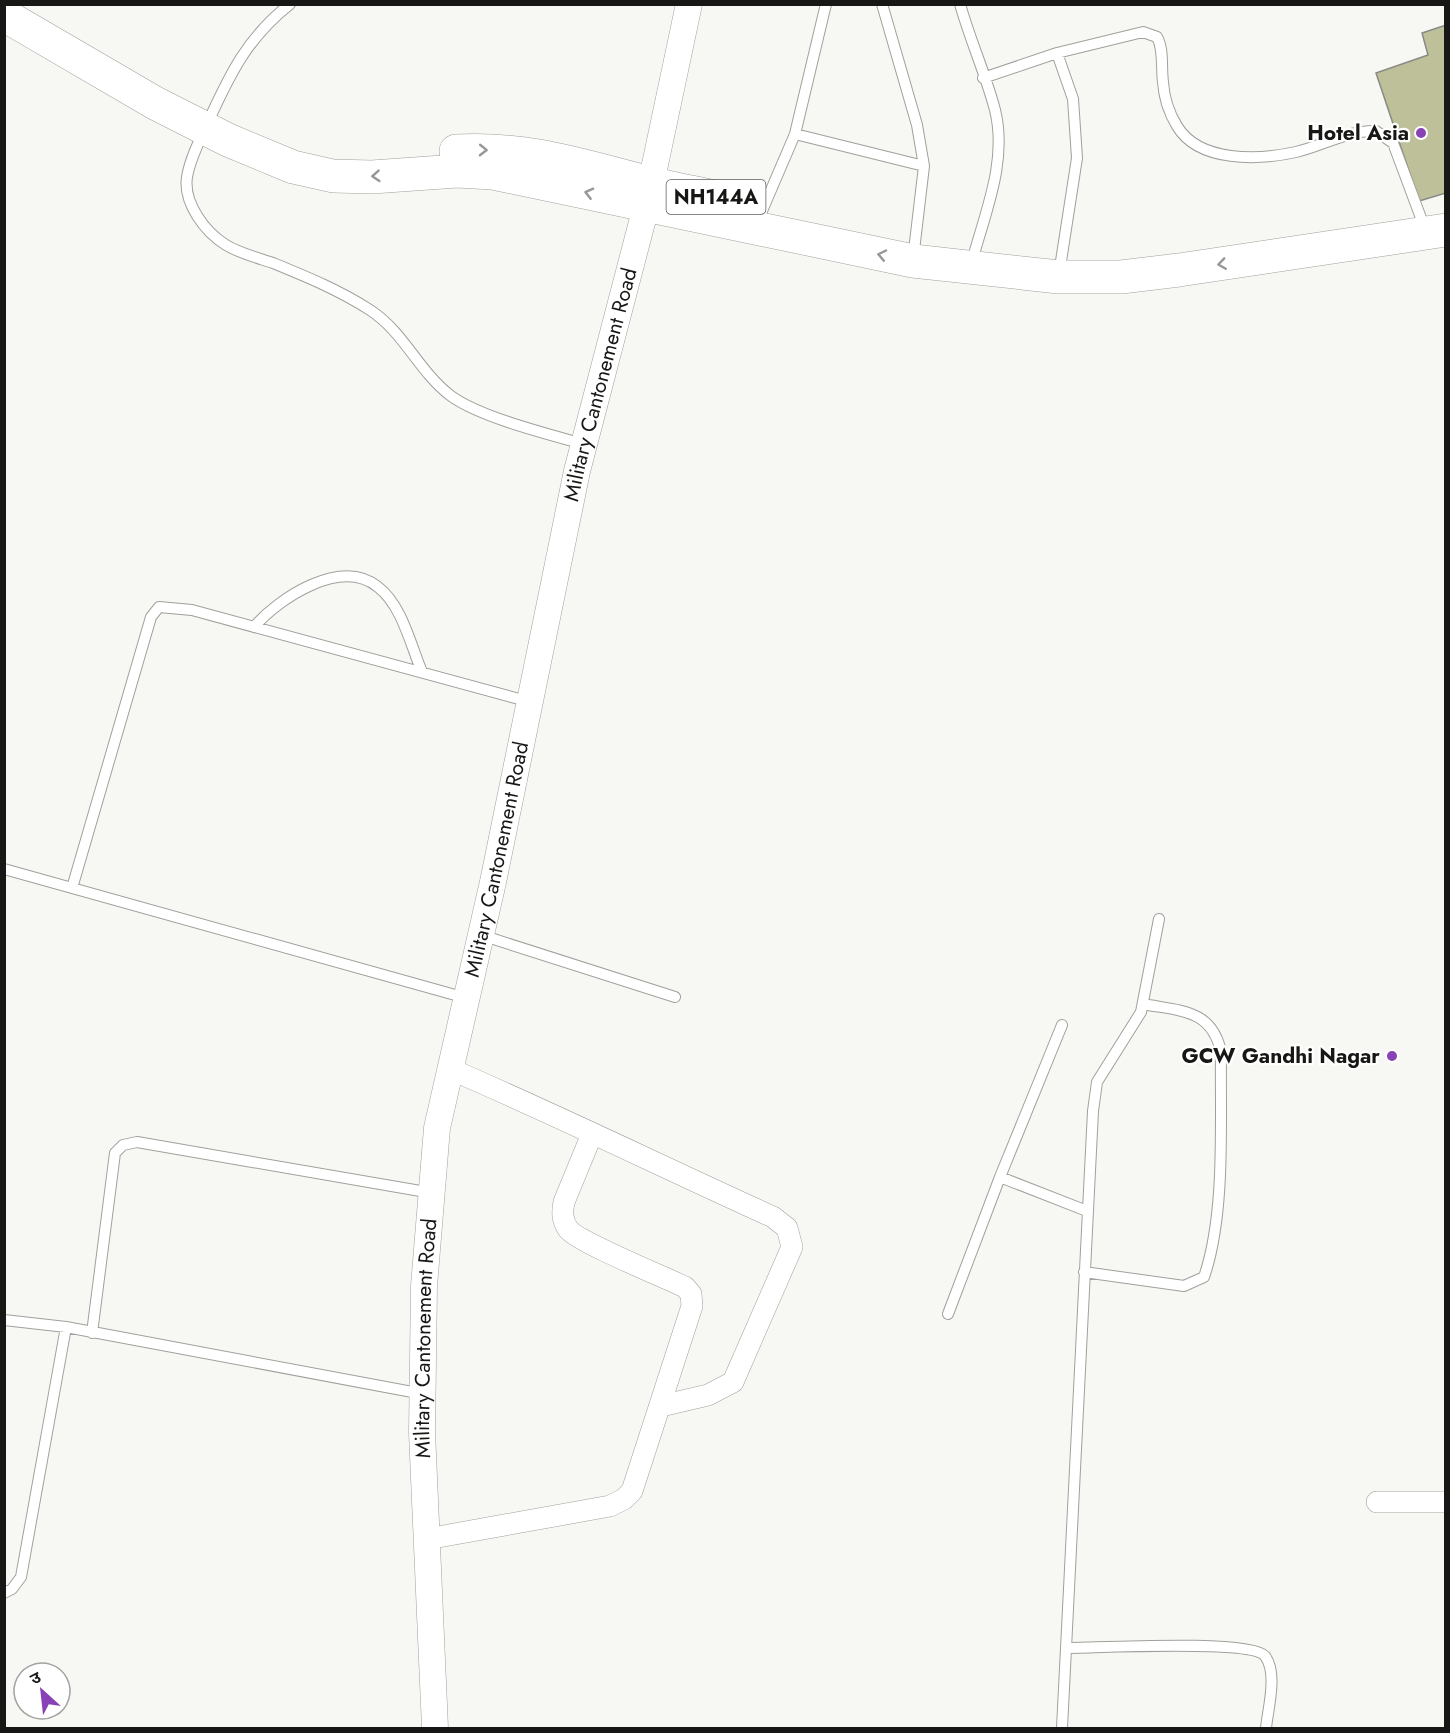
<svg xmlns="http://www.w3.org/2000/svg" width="1450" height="1733" viewBox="0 0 1450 1733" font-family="Jost,'Noto Sans Devanagari',sans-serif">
<rect width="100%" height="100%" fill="#f7f7f3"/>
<path fill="#bdc099" stroke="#898a86" stroke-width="1.5" d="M 1446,25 L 1446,193 L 1419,201 L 1376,73 L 1428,55 L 1422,33 Z"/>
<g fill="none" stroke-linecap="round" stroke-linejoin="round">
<defs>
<path id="service" d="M 290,4 C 247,38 230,74 208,122 C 200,139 190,159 187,177 C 183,203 205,232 226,245 C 239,253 258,258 273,263 C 307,277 339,290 370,310 C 404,332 419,372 451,396 C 480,417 547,434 583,444
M 882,4 L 917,125 L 924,166 L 913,259
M 960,4 C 970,40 986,75 995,110 C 1008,162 984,215 971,265
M 1057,53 L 1143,32 L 1157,37 C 1164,49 1161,68 1163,82 C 1164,98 1169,113 1177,126 C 1199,163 1259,160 1296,152 C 1322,146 1348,130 1376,131 L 1393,143 L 1421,218
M 983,78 L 1057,53 L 1073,99 L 1077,158 L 1059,274
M 795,134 L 924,166
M 759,218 L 795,134 L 826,4
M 254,627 C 279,598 341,557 378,587 C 402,605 411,646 422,672
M 4,869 L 466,998
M 72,888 L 151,617 L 159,607 L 192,610 L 530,702
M 481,935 L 675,997
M 1000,1177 L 1087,1211
M 1084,1272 L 1184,1286 L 1204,1277 C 1226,1213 1220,1120 1221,1052 C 1212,1009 1180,1011 1143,1004
M 948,1314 L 1000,1177 L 1062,1025
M 4,1320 L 66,1327 L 423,1394
M 92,1333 L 115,1153 L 123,1145 L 137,1142 L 432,1193
M 4,1593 L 12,1589 L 21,1577 L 66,1327
M 1067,1648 C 1096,1648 1251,1639 1265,1656 C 1278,1673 1268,1708 1266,1728
M 1062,1728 L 1093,1111 L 1097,1082 L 1141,1012 L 1159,919"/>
<path id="minor" d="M 450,1069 C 559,1116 665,1168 773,1217 L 787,1228 L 792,1247 L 733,1382 L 708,1395 L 661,1406
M 1377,1502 L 1446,1502
M 427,1539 L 610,1506 L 624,1499 L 632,1491 L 692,1306 L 691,1294 L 685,1287 C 664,1277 578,1242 568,1229 C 562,1220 562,1212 564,1202 L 592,1134"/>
<g id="tertiary">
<path id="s1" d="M 435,1728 L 422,1432 L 424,1286 L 437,1128 L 493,882 L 577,471 L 646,207 L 689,4"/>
</g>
<path id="trunk" d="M 4,15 L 155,103 L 228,140 L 293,167 L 333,176 L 372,177 L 457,171 L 493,173 L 913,261 L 1059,277 L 1121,277 L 1179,270 L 1446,230
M 456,151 C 528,147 582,166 650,183 C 683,191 716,197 749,204"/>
</defs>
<use href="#service" stroke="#a0a19c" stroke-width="12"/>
<use href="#minor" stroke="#a0a19c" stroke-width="22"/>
<use href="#tertiary" stroke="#a0a19c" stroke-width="27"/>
<use href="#trunk" stroke="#a0a19c" stroke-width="34"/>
<use href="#service" stroke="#fff" stroke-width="10"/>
<use href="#minor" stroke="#fff" stroke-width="21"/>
<use href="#tertiary" stroke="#fff" stroke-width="26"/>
<use href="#trunk" stroke="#fff" stroke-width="33"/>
</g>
<defs><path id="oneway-chevron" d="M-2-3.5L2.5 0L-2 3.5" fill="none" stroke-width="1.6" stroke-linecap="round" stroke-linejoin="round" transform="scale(1.5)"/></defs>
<g stroke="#979796">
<use href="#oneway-chevron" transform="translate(483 150) rotate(1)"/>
<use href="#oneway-chevron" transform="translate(376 176) rotate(176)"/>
<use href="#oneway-chevron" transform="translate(589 193) rotate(-166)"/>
<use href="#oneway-chevron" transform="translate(882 255) rotate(-168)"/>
<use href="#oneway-chevron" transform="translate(1222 264) rotate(172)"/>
</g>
<g fill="#8842b5" stroke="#fff" stroke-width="2">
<circle cx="1421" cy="133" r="6"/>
<circle cx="1392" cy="1056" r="6"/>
</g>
<g text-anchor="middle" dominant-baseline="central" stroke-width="4.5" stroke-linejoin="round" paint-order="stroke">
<rect fill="#fff" stroke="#5d5d5b" stroke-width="1.5" x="666.5" y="180" width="99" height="34" rx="4.5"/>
<g font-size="20" font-weight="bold" fill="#171715">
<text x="716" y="197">NH144A</text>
</g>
<g font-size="21" font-weight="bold" fill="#171715" stroke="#fff" text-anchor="end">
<text x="1409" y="133">Hotel Asia</text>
<text x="1380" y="1056">GCW Gandhi Nagar</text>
</g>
<g font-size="21" fill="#171715" stroke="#fff">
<text stroke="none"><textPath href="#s1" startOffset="1362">Military Cantonement Road</textPath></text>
<text stroke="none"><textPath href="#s1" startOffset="876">Military Cantonement Road</textPath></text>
<text stroke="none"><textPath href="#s1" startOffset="390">Military Cantonement Road</textPath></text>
</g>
</g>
<rect width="1450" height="1733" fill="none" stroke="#171715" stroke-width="12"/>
<g transform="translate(42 1691) rotate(333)"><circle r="28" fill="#ffffff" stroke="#a2a2a1" stroke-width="1.5"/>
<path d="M0-4.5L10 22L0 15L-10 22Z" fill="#8842b5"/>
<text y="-9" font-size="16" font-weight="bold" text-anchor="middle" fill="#171715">उ</text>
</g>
</svg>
